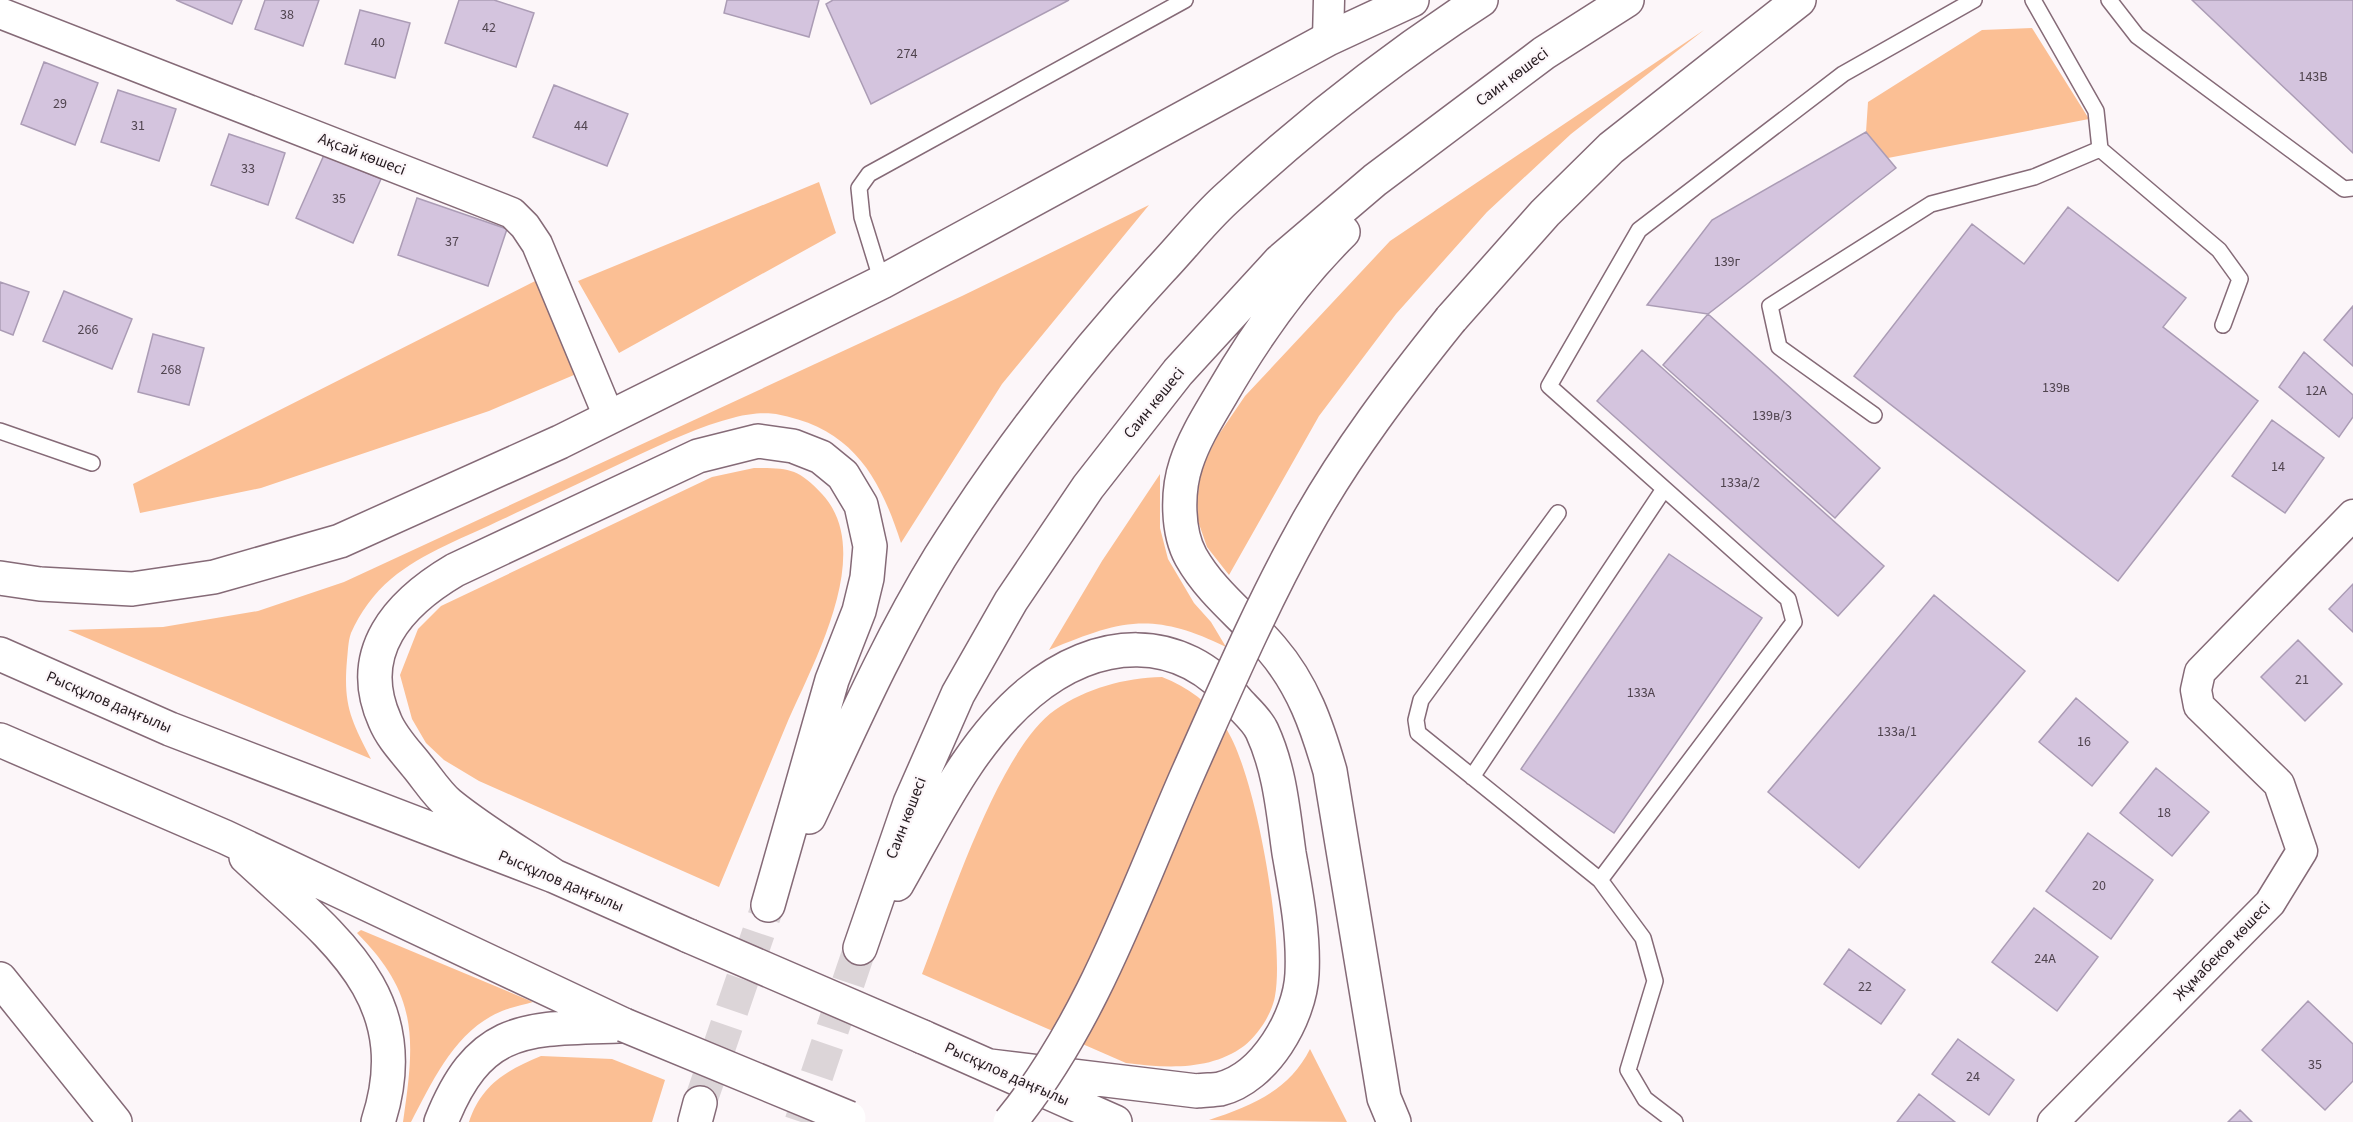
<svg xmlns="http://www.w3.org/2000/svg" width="2353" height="1122" viewBox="0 0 2353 1122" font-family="'Source Sans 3',sans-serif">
<rect width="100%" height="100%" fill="#fcf6f9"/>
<path fill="#fbbf94" d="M 2032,28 L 2089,119 L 1888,158 L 1866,132 L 1868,102 L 1982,30 Z
M 1704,30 L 1571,134 L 1487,212 L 1396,314 L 1319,416 L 1229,575 L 1207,547 L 1198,521 L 1197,502 L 1201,470 L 1217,437 L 1245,396 L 1390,241 Z
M 819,182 L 836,233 L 619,353 L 578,281 Z
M 1149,205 L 1002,384 L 901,543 C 879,475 852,428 776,414 C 765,412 747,414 736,417 C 700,426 664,443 630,459 C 588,479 546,499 503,519 C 466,537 423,552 391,579 C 374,593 360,613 351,633 C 348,641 348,652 347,660 C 343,705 351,720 371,759 L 68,630 L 163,627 L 258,611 L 344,582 L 962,296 Z
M 549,274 L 588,369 L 489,411 L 261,488 L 140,513 L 133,484 Z
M 754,468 C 788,468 798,468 822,494 C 877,553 811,666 785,728 C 763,781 741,834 719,887 L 479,781 L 444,760 L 426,743 L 412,719 L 400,675 L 418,629 L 441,606 L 712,477 Z
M 1160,474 L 1160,528 L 1168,559 L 1194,603 L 1211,622 L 1226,647 C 1152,611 1121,620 1049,650 L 1102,561 Z
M 1162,677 C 1188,687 1210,703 1225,727 C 1256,772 1285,943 1275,996 C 1272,1014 1258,1035 1244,1046 C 1210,1071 1166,1068 1126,1063 L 922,974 C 948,908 999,749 1055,710 C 1087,688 1124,678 1162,677 Z
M 361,930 L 533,1002 C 523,1005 512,1007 502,1011 C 455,1030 433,1081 411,1122 L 403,1122 C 415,1040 419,995 357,933 Z
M 1310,1049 L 1347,1122 L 1209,1120 C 1251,1106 1289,1091 1310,1049 Z
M 541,1056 L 612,1059 L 665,1080 L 652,1122 L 469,1122 C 481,1085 507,1070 541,1056 Z"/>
<path fill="#d4c4de" stroke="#ab9cb5" stroke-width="1.5" d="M 176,0 L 242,0 L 232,24 Z
M 265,0 L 319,0 L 303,46 L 255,29 Z
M 459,0 L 494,0 L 534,13 L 516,67 L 445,43 Z
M 727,0 L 819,0 L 809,37 L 724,13 Z
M 833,0 L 1069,0 L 871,104 L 826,4 Z
M 2192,0 L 2353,0 L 2353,153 Z
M 360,10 L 410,23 L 395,78 L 345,64 Z
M 44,62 L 98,83 L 75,145 L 21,124 Z
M 554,85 L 628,114 L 607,166 L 533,137 Z
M 118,90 L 176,109 L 159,161 L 101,142 Z
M 1866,132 L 1896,168 L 1708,314 L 1647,305 L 1712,220 Z
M 229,134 L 285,153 L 268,205 L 211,185 Z
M 324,155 L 381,179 L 353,243 L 296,218 Z
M 417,198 L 507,229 L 488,286 L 398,255 Z
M 2068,207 L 2186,298 L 2163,327 L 2258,401 L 2118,581 L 1854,376 L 1972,224 L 2024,264 Z
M 0,282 L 29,292 L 13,335 L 0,330 Z
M 64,291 L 132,319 L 112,369 L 43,341 Z
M 2353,306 L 2353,366 L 2324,340 Z
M 1708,314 L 1880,468 L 1835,518 L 1663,365 Z
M 153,334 L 204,348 L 189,405 L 138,392 Z
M 1642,350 L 1884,566 L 1838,616 L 1597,401 Z
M 2304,352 L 2353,395 L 2353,417 L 2339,437 L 2279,387 Z
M 2272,420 L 2324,458 L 2285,513 L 2232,476 Z
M 1669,554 L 1762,618 L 1614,833 L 1521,769 Z
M 2353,584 L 2353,632 L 2329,609 Z
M 1934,595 L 2025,671 L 1859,868 L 1768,792 Z
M 2298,640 L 2342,684 L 2305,721 L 2261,677 Z
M 2076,698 L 2128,742 L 2092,786 L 2039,742 Z
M 2156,768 L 2209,812 L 2172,856 L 2120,813 Z
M 2088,833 L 2153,880 L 2111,939 L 2046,891 Z
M 2034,908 L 2098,957 L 2057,1011 L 1992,962 Z
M 1849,949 L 1905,990 L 1881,1024 L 1824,984 Z
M 2308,1001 L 2353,1044 L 2353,1081 L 2325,1110 L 2262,1050 Z
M 1958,1039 L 2014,1080 L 1989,1115 L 1932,1074 Z
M 1919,1094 L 1955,1122 L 1897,1122 Z
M 2240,1110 L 2252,1122 L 2228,1122 Z"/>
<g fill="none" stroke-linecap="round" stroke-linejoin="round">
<path stroke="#dcd5d8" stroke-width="33" stroke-dasharray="33 16" stroke-linecap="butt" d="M 700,1103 L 768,905
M 801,1122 L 860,948"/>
<defs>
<path id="lane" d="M 2109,0 L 2137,36 L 2344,189 L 2353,188
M 2100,149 L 2219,250 L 2240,279 L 2223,325
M 882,282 L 862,217 L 859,188 L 869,174 L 1185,0
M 1874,415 L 1779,347 L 1770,306 L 1931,204 L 2034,177 L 2100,149 L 2096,111 L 2033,0
M 0,431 L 92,463
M 1558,513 L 1421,700 L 1416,720 L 1418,733 L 1600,880 L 1643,938 L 1655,981 L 1628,1070 L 1645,1099 L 1675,1122
M 1472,777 L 1664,489
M 1600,880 L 1794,622 L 1788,599 L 1549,386 L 1639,230 L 1843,74 L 1974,0"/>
<path id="street" d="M 0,13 L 512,213 L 525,226 L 537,244 L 609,417
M 1328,39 L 1329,0
M 2053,1122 L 2270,903 L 2302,851 L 2279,784 L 2199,706 L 2196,690 L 2200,672 L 2353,515"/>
<path id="primary" d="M 1343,232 C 1295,279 1255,336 1221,395 C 1208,417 1194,439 1186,464 C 1177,491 1177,532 1191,557 C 1212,594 1245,617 1272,649 C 1303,685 1317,726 1330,771 L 1384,1098 L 1394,1122
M 0,654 L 170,729 L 554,876 L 689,936
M 0,740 L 225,837 L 624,1025
M 809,817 C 850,729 889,640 940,557 C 1004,455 1078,359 1160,270 C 1182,247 1202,221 1226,199 C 1306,125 1390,59 1481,0
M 246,857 C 328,934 420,994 378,1122
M 554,876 C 520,853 482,831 449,804 C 437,794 427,778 417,766 C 406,752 392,738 385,721 C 354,652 399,603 455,570 L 698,456 L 758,441 L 793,446 L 821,457 L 843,475 L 861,505 L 870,546 L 867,578 L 859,611 L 832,680 L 768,905
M 897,884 C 935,818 969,743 1029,693 C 1097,637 1180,631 1238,702 C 1246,711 1257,720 1262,731 C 1280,770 1283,811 1289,853 C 1296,893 1304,933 1302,974 C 1300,1017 1265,1078 1220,1089 C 1213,1090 1205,1090 1197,1091 L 990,1066
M 860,948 L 910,803 L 958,694 L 1011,601 L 1088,487 L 1178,372 L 1280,261 L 1375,180 L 1544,53 L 1627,0
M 923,1037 L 1115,1122
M 441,1122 C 480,1024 526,1029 619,1026
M 695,1122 L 700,1103"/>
<path id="highway" d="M 1451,319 L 1545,213 L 1611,148 L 1799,0
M 0,578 L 40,584 L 132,589 L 214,577 L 340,541 L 560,442 L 882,282 L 1328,39 L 1412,0
M 0,979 L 115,1122"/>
</defs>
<use href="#lane" stroke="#856a77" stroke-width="18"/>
<use href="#street" stroke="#856a77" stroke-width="33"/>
<use href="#primary" stroke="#856a77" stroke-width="36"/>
<use href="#highway" stroke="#856a77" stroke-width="36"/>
<use href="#lane" stroke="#fff" stroke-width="15"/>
<use href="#street" stroke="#fff" stroke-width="30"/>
<use href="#primary" stroke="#fff" stroke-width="33"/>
<use href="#highway" stroke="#fff" stroke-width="33"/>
<defs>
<path id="primary-bridge" d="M 689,936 L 923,1037
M 624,1025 L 849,1118"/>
<path id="highway-bridge" d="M 1010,1122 C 1092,1022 1136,891 1188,773 C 1225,690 1261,606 1305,527 C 1346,453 1398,385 1451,319"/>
</defs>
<use href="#primary-bridge" stroke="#856a77" stroke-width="36" stroke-linecap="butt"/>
<use href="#highway-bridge" stroke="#856a77" stroke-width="36" stroke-linecap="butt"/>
<use href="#primary-bridge" stroke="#fff" stroke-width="33"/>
<use href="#highway-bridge" stroke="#fff" stroke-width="33"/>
</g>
<g text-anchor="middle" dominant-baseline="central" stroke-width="4.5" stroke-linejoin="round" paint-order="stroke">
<g font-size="14" fill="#50444f">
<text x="287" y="15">38</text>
<text x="489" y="28">42</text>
<text x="378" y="43">40</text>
<text x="907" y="54">274</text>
<text x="2313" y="77">143В</text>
<text x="60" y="104">29</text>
<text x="138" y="126">31</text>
<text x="581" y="126">44</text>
<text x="248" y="169">33</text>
<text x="339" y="199">35</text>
<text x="452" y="242">37</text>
<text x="1727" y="262">139г</text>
<text x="88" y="330">266</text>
<text x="171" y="370">268</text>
<text x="2056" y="388">139в</text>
<text x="2316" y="391">12А</text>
<text x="1772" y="416">139в/3</text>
<text x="2278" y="467">14</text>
<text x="1740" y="483">133а/2</text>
<text x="2302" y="680">21</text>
<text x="1641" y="693">133А</text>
<text x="1897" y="732">133а/1</text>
<text x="2084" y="742">16</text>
<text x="2164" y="813">18</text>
<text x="2099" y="886">20</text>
<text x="2045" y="959">24А</text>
<text x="1865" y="987">22</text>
<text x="2315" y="1065">35</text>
<text x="1973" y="1077">24</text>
</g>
<g font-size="16" fill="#241a1f" stroke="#fcf6f9">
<text transform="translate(1512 77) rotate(-37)">Саин көшесі</text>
<text transform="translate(362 154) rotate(21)">Ақсай көшесі</text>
<text transform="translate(1154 403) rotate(-51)">Саин көшесі</text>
<text transform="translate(109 702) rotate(23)">Рысқұлов даңғылы</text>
<text transform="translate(906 818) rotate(-69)">Саин көшесі</text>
<text transform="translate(561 881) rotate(23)">Рысқұлов даңғылы</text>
<text transform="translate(2222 951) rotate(-46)">Жұмабеков көшесі</text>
<text transform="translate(1007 1074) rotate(24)">Рысқұлов даңғылы</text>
</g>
</g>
</svg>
